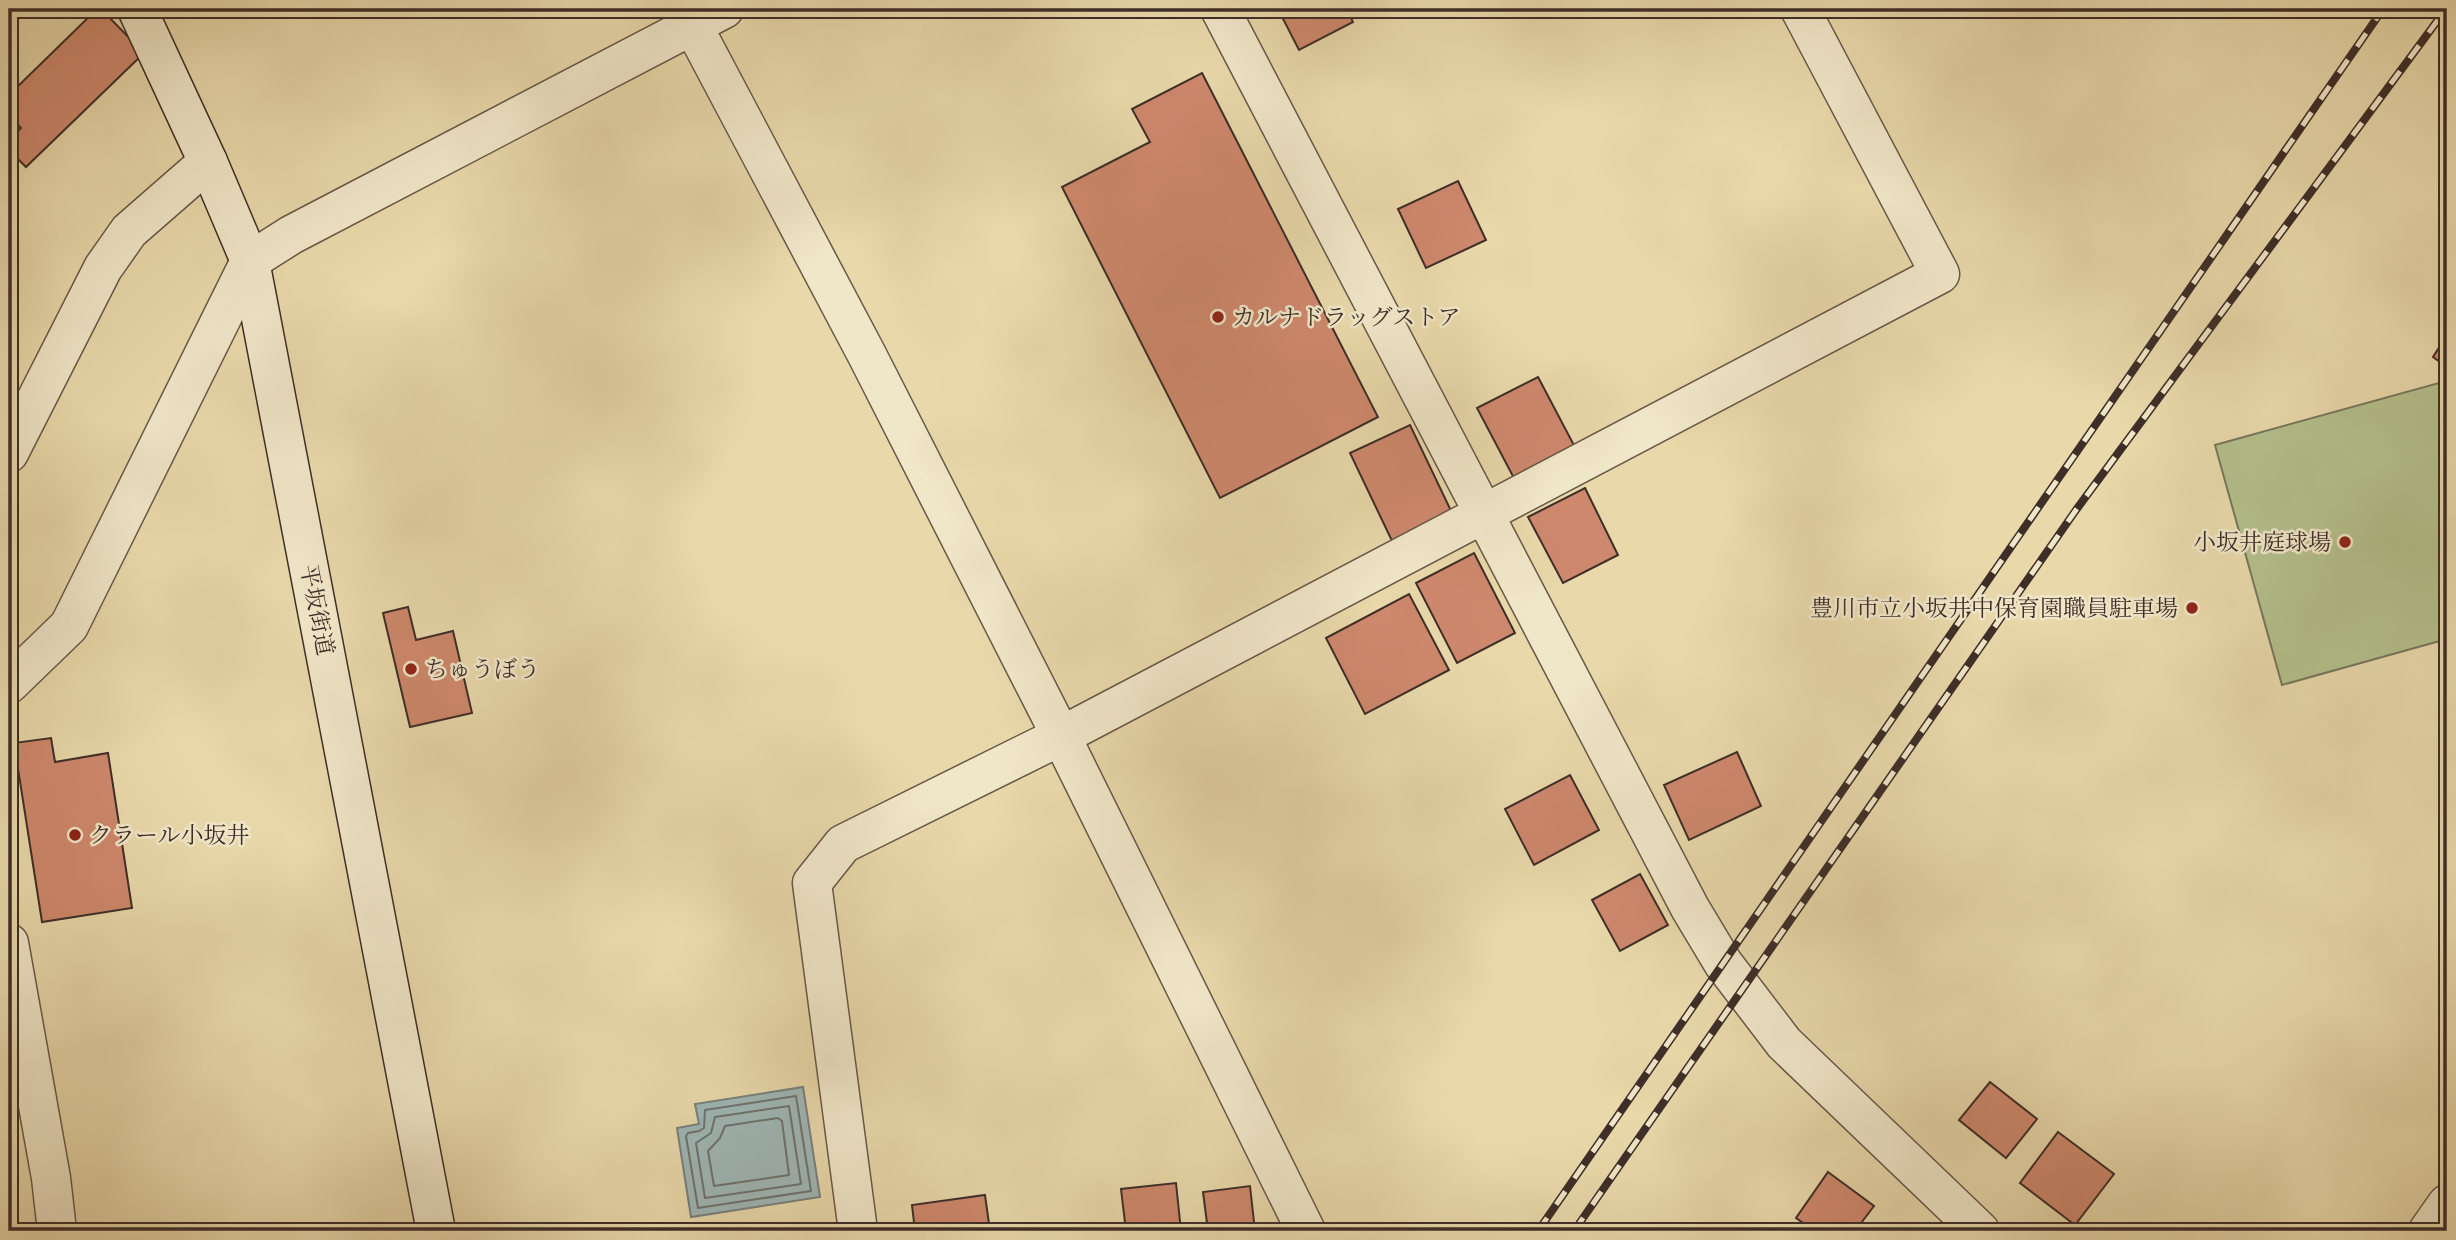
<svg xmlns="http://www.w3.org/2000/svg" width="2456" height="1240" viewBox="0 0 2456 1240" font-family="'IM FELL French Canon','Noto Serif JP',serif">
<rect width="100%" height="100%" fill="#e8d8aa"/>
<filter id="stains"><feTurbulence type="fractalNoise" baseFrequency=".00286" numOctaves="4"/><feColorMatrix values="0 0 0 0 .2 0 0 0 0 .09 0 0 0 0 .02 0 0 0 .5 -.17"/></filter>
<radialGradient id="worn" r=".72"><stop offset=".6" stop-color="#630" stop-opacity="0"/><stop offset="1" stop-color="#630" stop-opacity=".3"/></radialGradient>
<path fill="#b3bf8b" stroke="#78765a" stroke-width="2" d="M 2446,381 L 2447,639 L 2282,685 L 2215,445 Z"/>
<path fill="#9eb6b5" stroke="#78807d" stroke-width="2" d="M 803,1087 L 820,1197 L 691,1217 L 677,1128 L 699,1124 L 695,1104 Z"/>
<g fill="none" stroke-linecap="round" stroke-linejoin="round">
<path stroke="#6e726e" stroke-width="2" d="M 796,1096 L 811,1191 L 698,1208 L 686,1136 L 688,1133 L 699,1131 L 704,1128 L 705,1110 Z
M 789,1106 L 801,1184 L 705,1198 L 696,1143 L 711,1133 L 715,1117 Z
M 778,1118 L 782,1121 L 789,1175 L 714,1186 L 708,1151 L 720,1138 L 725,1126 Z"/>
</g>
<path fill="#ce886d" stroke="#3e2e28" stroke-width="2" d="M 97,9 L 101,9 L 144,53 L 26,167 L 9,150 L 9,141 L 21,128 L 9,115 L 9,95 Z
M 1278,9 L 1347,9 L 1353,22 L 1299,50 Z
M 1202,73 L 1378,417 L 1220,498 L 1062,187 L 1150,142 L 1132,109 Z
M 1458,181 L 1486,240 L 1426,268 L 1398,209 Z
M 2447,335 L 2447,367 L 2433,357 Z
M 1538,377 L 1577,451 L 1516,482 L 1477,408 Z
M 1410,425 L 1453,515 L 1393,543 L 1350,453 Z
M 1585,488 L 1618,555 L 1563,583 L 1528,517 Z
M 1474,553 L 1515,633 L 1457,663 L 1416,583 Z
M 1409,594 L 1449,670 L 1365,714 L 1326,638 Z
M 408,607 L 416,640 L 453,631 L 472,713 L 410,727 L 383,613 Z
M 51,738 L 55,762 L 108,753 L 132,908 L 42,922 L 14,743 Z
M 1737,752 L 1761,806 L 1689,840 L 1664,785 Z
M 1570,775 L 1599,830 L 1534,865 L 1505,809 Z
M 1640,874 L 1668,925 L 1620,951 L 1592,900 Z
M 1990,1082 L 2037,1119 L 2006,1158 L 1959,1120 Z
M 2058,1132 L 2114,1174 L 2075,1225 L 2020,1183 Z
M 1828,1172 L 1874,1206 L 1855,1231 L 1815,1231 L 1796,1218 Z
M 1176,1183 L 1181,1231 L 1126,1231 L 1121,1189 Z
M 1250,1186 L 1255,1231 L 1208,1231 L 1203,1192 Z
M 985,1195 L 990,1231 L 915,1231 L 912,1205 Z"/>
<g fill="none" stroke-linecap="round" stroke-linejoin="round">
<defs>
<path id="street" d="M 684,9 L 867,355 L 1061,736 L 1306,1231
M 1220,9 L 1690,908 L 1723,963 L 1784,1043 L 1980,1231
M 9,453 L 103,268 L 129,231 L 208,162
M 9,684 L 69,626 L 250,261 L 291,235 L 724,9
M 9,943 L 51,1178 L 57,1231
M 858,1231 L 812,883 L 843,844 L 1061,736 L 1940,274 L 1800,9
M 2428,1231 L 2447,1204"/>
<path id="secondary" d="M 137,9 L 208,162 L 250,261 L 436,1231"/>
</defs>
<use href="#street" stroke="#685848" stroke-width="41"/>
<use href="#secondary" stroke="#3e2e28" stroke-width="41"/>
<use href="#street" stroke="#f0e6c8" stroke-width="38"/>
<use href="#secondary" stroke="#f0e6c8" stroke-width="38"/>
<defs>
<path id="rail" d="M 1538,1231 L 2383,9
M 1574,1231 L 2076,510 L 2446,9"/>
</defs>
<use href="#rail" stroke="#3e2e28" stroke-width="8"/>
<use href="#rail" stroke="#f0e6c8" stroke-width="5" stroke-dasharray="16" stroke-linecap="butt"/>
</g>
<g fill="#8f2418" stroke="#f0e6c8" stroke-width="2.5">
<circle cx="1218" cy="317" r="7"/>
<circle cx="2345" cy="542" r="7"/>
<circle cx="2192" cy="608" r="7"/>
<circle cx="411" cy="669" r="7"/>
<circle cx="75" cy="835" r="7"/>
</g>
<g text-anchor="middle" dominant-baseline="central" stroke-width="5" stroke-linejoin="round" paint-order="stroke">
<g font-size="23" fill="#3e2e28" stroke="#f0e6c8" text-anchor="start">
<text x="1232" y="317">カルナドラッグストア</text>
<text x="2331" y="542" text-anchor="end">小坂井庭球場</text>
<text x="2178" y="608" text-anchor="end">豊川市立小坂井中保育園職員駐車場</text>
<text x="425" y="669">ちゅうぼう</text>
<text x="89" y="835">クラール小坂井</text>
</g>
<g font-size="23" fill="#3e2e28" stroke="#f0e6c8">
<text transform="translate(317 610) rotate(79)">平坂街道</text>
</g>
</g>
<rect width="2456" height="1240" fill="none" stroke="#e8d8aa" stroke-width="35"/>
<rect x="10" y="10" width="2435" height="1219" fill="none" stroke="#3e2e28" stroke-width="3.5"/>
<rect x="18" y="18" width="2421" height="1205" fill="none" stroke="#3e2e28" stroke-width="2"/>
<rect width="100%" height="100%" filter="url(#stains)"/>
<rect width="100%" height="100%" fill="url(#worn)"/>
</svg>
